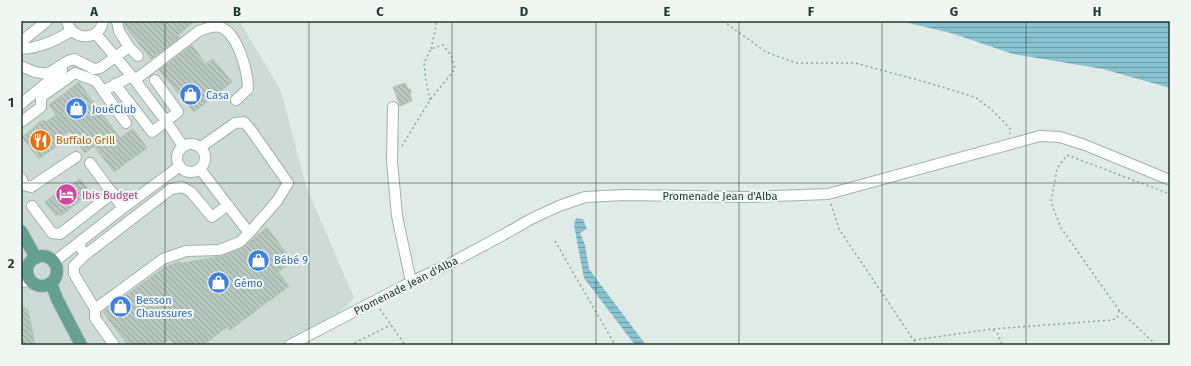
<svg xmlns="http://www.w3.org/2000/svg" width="1191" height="366" viewBox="0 0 1191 366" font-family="'Fira Sans',sans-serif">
<defs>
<pattern id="water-rules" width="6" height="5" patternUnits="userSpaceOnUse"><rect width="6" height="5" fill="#88c3ce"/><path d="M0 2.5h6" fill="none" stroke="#6f9fa8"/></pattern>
<pattern id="building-back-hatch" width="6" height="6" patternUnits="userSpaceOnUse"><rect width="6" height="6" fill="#b8c8c1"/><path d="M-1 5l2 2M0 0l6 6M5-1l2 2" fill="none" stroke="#95a39d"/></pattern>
</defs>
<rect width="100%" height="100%" fill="#e0eae6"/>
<path fill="#cedad5" d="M 21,21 L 241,21 L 240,22 L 281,91 L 306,186 L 354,298 L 305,345 L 21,345 Z"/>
<path fill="url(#water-rules)" d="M 900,21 L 1170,21 L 1170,88 L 1103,69 L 1013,54 L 951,33 Z
M 576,218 L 583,219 L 587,229 L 580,233 L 585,245 L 589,269 L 646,345 L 635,345 L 584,278 L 574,225 Z"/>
<path fill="url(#building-back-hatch)" stroke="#b2c4bc" d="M 124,21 L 195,21 L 178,35 L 180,38 L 151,59 L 124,25 Z
M 192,45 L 206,64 L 213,59 L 232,82 L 194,112 L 159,70 Z
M 79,82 L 120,138 L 133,129 L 147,148 L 114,172 L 94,146 L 85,153 L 69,131 L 59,140 L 61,143 L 39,159 L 22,137 L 43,120 L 46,122 L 56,115 L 49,105 Z
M 405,83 L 408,89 L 410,89 L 411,92 L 410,95 L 412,101 L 400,106 L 393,87 Z
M 80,179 L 90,192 L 66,212 L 60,216 L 58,214 L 56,216 L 45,202 L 62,189 L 64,191 Z
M 267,227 L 292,261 L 278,272 L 289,286 L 230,330 L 227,327 L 203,345 L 175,345 L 170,339 L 161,345 L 128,345 L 103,312 L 165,267 L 178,262 L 183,263 L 221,256 L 242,248 Z
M 21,306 L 28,310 L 35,345 L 21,345 Z"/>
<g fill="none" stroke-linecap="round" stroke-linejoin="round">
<defs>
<path id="minor" d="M 67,21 C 71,41 100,42 103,21
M 117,21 L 119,31 L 129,47
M 96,34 L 135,80 L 152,103 L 166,121 L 183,146
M 21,42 L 47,21
M 21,49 C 40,48 55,41 71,31
M 21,66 L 35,72 L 47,74 L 68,61 L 74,59 L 94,69 L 100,68 L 129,47 L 138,56
M 135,80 L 199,31 C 205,29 213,25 220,27 C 238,33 248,72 248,89 L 236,100
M 115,84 L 152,132 L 178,112 L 155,80
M 21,104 L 62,70
M 393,107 L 392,161 L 397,216 L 411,282
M 21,122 L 41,107 L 41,97 L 75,73 L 96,81 L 103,91
M 126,123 L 103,91 L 132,76
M177 158a14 14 0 1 1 28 0a14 14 0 1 1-28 0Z
M 201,147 L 235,123 L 244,122 L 251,130 L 288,183 L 277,201 L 249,233
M 90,163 L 123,208
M 21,178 L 24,185 L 31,187 L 76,157
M 32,206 L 52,233 L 60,234 L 113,193
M 78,243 L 85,255 L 74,266 L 74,274 L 95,309 L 163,259 L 186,251 L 219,250 L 240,242 L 249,233 L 200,169
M 85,255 L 171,189 L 182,187 L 191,192 L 212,217 L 228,205
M 54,262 L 123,208 L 180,166
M 21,282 L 30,281
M 95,309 L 95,318 L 114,345
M 290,345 L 411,282 L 447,265 L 503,235 L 531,219 L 559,206 L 585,197 L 625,195 L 748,197 L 828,194 L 1040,136 L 1060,137 L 1085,145 L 1170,180"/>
<path id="major" d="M 21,231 L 36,258
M27 271a15 15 0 1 1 30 0a15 15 0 1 1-30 0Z
M 51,283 L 57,299 L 81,345"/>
</defs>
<use href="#minor" stroke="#a3b2ad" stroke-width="12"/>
<use href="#major" stroke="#bcc4c2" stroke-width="14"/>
<path stroke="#81ad9f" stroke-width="1.5" stroke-dasharray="2 3" stroke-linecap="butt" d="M 723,21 L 766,52 L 796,63 L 855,63 L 922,81 L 975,97 L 991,109 L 1002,120 L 1010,129 L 1010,134
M 431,49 L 437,21
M 402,146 L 430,100 L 455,69 L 451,55 L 443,45 L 431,49 L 424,63 L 426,81 L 430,100
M 831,204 L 839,229 L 917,345
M 555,241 L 615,345
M 380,309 L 405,345
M 993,330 L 998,334 L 1002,345
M 914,340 L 992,329 L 1112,320 L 1117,318 L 1119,310
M 350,345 L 391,325
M 1156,345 L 1119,310 L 1061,228 L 1051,202 L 1057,169 L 1067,155 L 1170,194"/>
<use href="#minor" stroke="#fff" stroke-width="10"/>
<use href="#major" stroke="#659f90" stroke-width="12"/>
</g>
<path fill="none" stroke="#213a33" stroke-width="1" stroke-opacity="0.55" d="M 165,21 L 165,345M 309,21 L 309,345M 452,21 L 452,345M 596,21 L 596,345M 739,21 L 739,345M 882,21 L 882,345M 1026,21 L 1026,345M 21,183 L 1170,183"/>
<defs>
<symbol id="shop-disc" viewBox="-11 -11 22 22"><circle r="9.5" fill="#3f7fe0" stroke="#f0f7f3"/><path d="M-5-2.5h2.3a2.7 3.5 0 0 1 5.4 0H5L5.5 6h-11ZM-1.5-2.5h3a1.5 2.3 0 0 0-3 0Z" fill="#fff"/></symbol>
<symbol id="restaurant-disc" viewBox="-11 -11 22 22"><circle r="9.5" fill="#e8710a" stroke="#f0f7f3"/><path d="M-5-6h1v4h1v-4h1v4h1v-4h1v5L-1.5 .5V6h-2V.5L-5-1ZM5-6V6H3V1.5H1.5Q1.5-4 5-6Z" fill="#fff"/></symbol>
<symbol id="hotel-disc" viewBox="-11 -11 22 22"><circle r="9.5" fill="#d1479c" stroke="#f0f7f3"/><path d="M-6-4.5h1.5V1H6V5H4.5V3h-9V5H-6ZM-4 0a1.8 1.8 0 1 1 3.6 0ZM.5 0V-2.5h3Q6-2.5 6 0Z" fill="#fff"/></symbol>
</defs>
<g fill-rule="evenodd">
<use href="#shop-disc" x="178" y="82" width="25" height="25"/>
<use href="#shop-disc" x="64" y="96" width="25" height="25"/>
<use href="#restaurant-disc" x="28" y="128" width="25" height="25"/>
<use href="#hotel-disc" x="54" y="182" width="25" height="25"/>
<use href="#shop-disc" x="246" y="248" width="25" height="25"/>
<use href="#shop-disc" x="206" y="270" width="25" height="25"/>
<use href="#shop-disc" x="108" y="294" width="25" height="25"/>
</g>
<g text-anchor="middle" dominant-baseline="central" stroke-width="4" stroke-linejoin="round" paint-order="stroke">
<g font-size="11" fill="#366cbe" stroke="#f0f7f3" text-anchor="start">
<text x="206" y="95">Casa</text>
<text x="92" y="109">JouéClub</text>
<text x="274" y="260">Bébé 9</text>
<text x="234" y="283">Gémo</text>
<text x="136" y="300">Besson<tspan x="136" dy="13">Chaussures</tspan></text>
</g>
<g font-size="11" fill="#c56008" stroke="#f0f7f3" text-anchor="start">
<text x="56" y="140">Buffalo Grill</text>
</g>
<g font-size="11" fill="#b23c85" stroke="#f0f7f3" text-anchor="start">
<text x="82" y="195">Ibis Budget</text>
</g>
<g font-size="11" fill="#213a33" stroke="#f0f7f3">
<text x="720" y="196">Promenade Jean d'Alba</text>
<text transform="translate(406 286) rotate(-27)">Promenade Jean d'Alba</text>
</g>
</g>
<rect width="1191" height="366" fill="none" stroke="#f0f7f3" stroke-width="44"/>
<rect x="22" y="22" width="1147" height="322" fill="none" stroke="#213a33" stroke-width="1.5"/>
<g font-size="13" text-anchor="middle" font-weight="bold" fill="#213a33">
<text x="94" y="16">A</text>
<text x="237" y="16">B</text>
<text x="380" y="16">C</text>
<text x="524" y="16">D</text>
<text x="667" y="16">E</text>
<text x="811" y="16">F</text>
<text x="954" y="16">G</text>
<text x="1097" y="16">H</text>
<text x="11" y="107">1</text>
<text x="11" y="268">2</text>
</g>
</svg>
